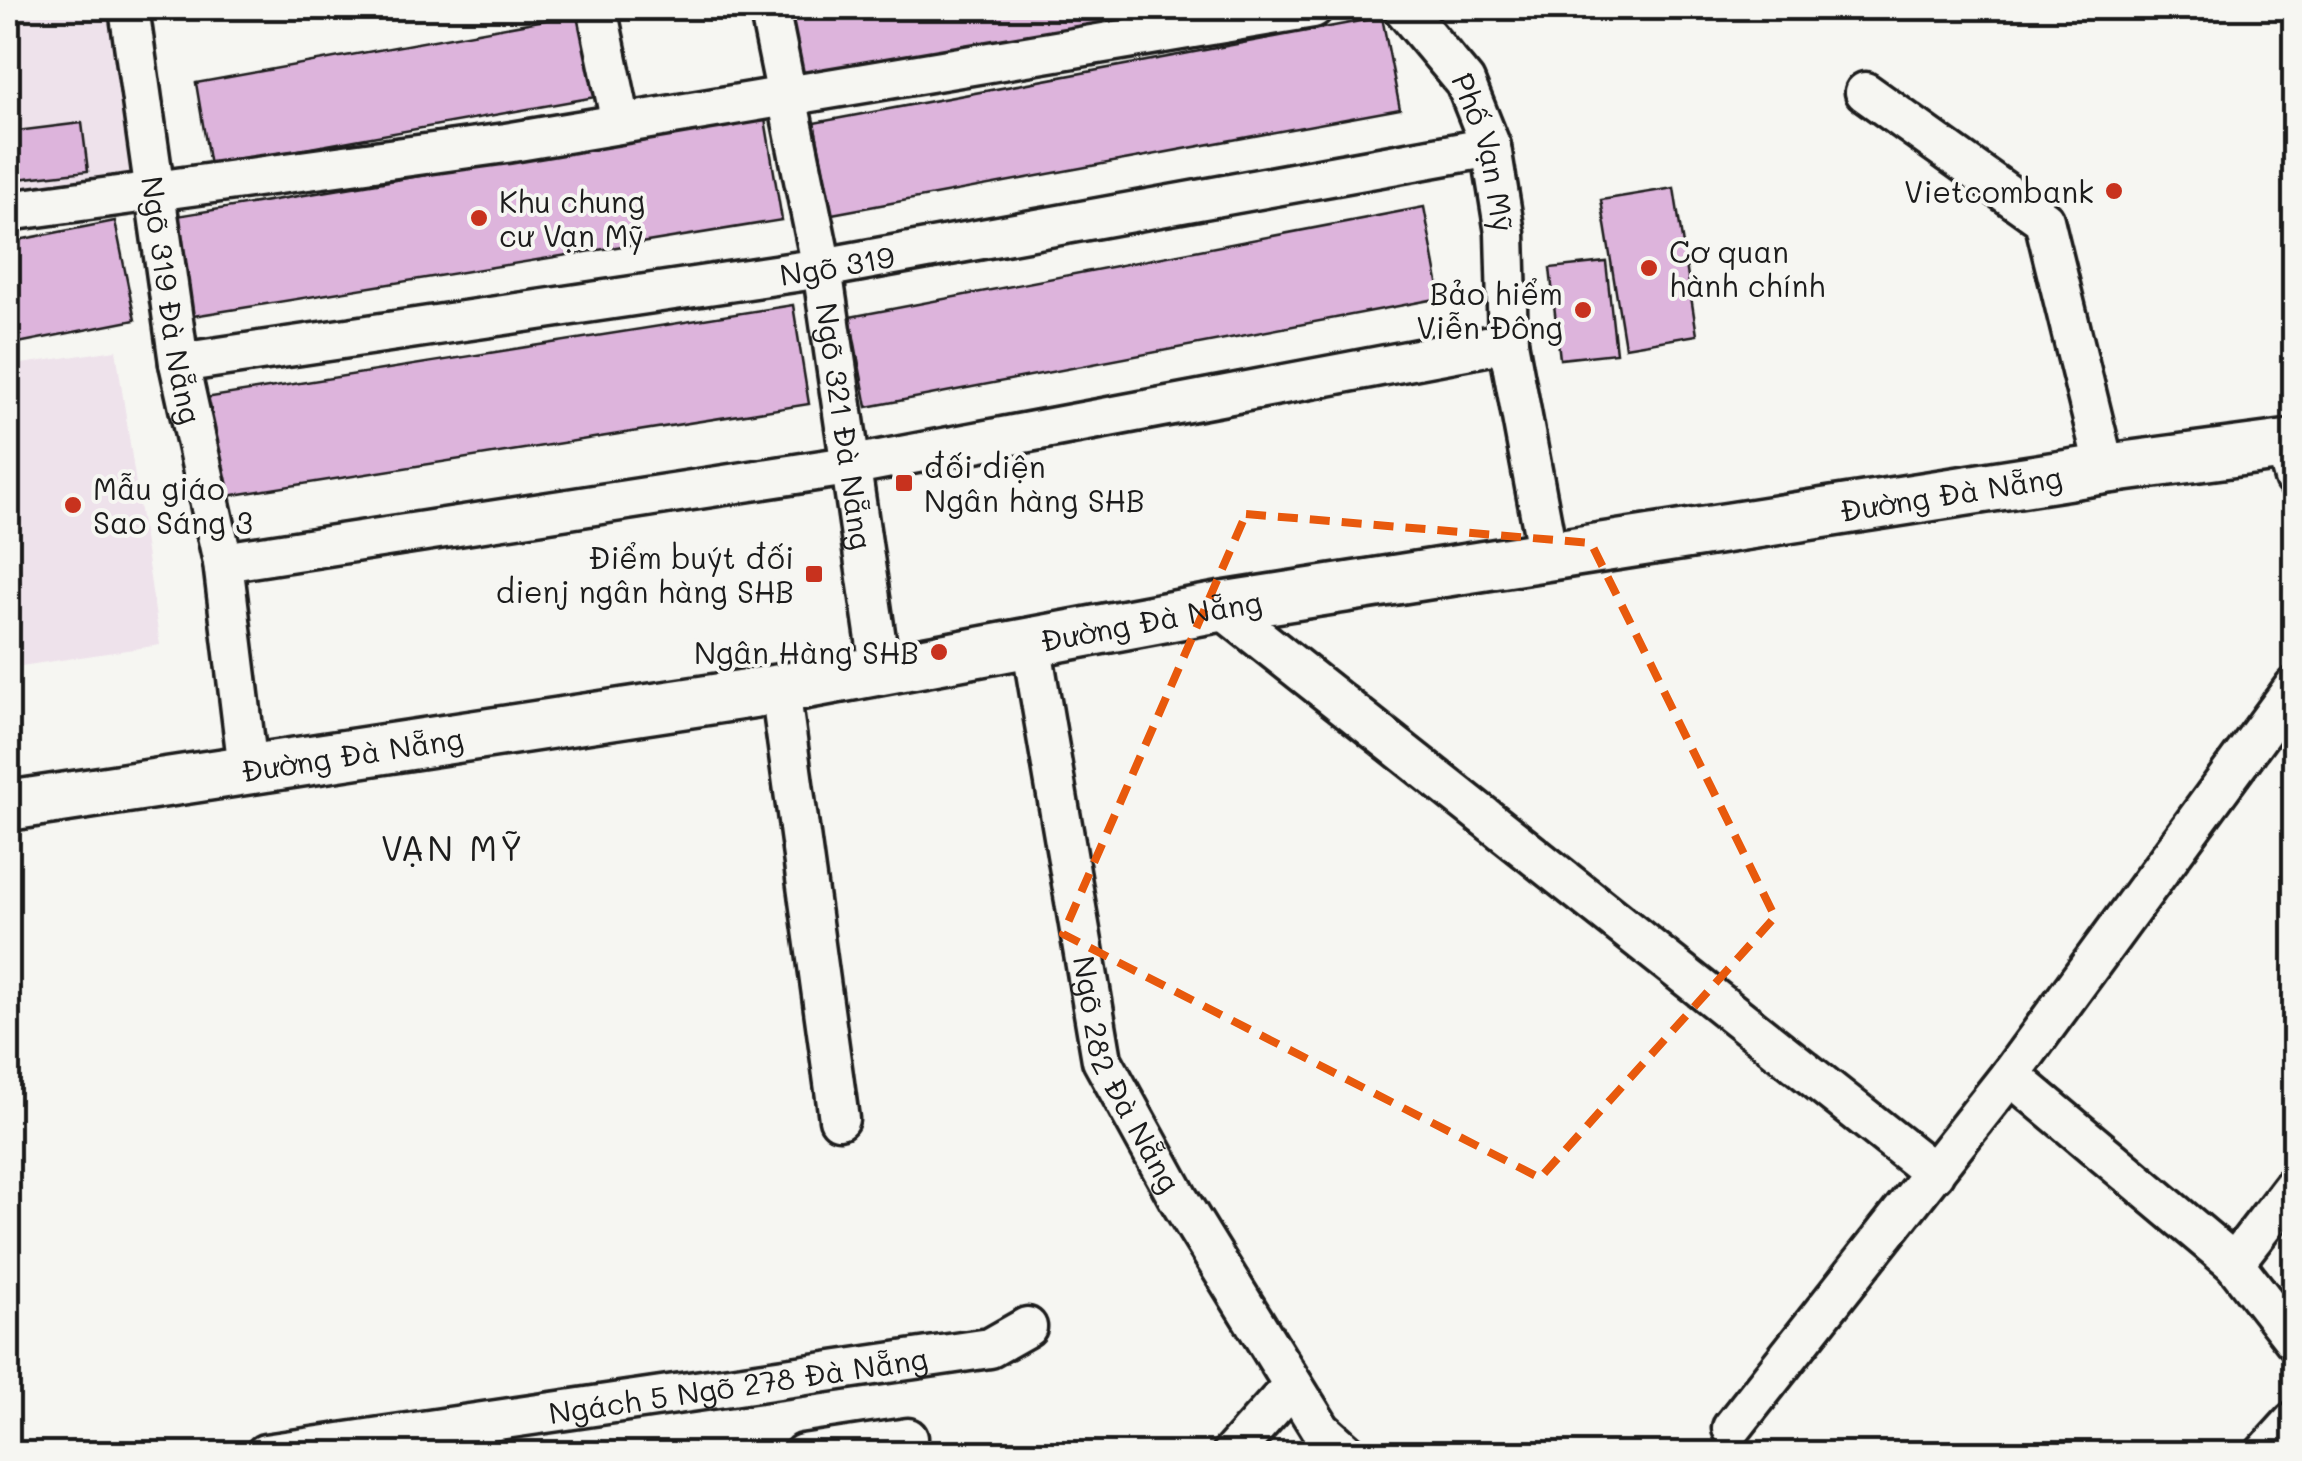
<svg xmlns="http://www.w3.org/2000/svg" width="2302" height="1461" viewBox="0 0 2302 1461" font-family="Mali,sans-serif">
<rect width="100%" height="100%" fill="#f6f6f2"/>
<filter id="ink" filterUnits="userSpaceOnUse"><feTurbulence type="fractalNoise" baseFrequency=".01" numOctaves="2"/><feDisplacementMap in="SourceGraphic" scale="20" xChannelSelector="R" yChannelSelector="G"/><feConvolveMatrix kernelMatrix="1 2 1 2 8 2 1 2 1" color-interpolation-filters="sRGB"/></filter>
<g filter="url(#ink)">
<path fill="#eee2eb" d="M 8,8 L 115,8 L 139,175 L 8,193 Z
M 116,350 L 160,645 L 8,668 L 8,366 Z"/>
<path fill="#ddb4dc" stroke="#1c1c1c" stroke-width="2.5" d="M 776,8 L 1227,8 L 787,76 Z
M 578,14 L 595,97 L 210,166 L 196,83 Z
M 1382,17 L 1400,109 L 832,214 L 814,123 Z
M 765,119 L 782,220 L 193,316 L 177,216 Z
M 82,123 L 88,171 L 8,180 L 8,132 Z
M 1674,188 L 1697,335 L 1625,347 L 1601,200 Z
M 1424,207 L 1441,298 L 867,407 L 850,317 Z
M 115,221 L 135,320 L 8,345 L 8,242 Z
M 1606,262 L 1616,353 L 1560,359 L 1550,268 Z
M 793,305 L 809,404 L 221,497 L 205,398 Z"/>
<g fill="none" stroke-linecap="round" stroke-linejoin="round">
<defs>
<g id="minor">
<path id="s1" d="M 129,8 L 179,363 L 223,562 L 248,769"/>
<path d="M 597,8 L 621,123"/>
<path id="s2" d="M 769,8 L 822,268 L 880,667"/>
<path id="s3" d="M 1403,8 L 1465,82 L 1491,147 L 1505,233 L 1508,342 L 1548,556"/>
<path d="M 1865,92 L 2044,220 L 2105,469"/>
<path d="M 8,211 L 506,143 L 1313,8"/>
<path id="s4" d="M 179,363 L 822,268 L 1491,147"/>
<path d="M 2285,446 L 2294,478"/>
<path d="M 223,562 L 848,466 L 1508,342"/>
<path d="M 1220,607 L 1934,1173"/>
<path id="s5" d="M 1031,642 L 1102,1060 L 1178,1198 L 1321,1430 L 1348,1454"/>
<path d="M 780,689 L 839,1119"/>
<path d="M 2010,1075 L 2234,1263 L 2294,1340"/>
<path d="M 2234,1263 L 2294,1185"/>
<path d="M 1732,1428 L 2010,1075 L 2294,687"/>
<path id="s6" d="M 265,1454 L 990,1348 L 1027,1327"/>
<path d="M 803,1454 L 908,1438"/>
<path d="M 1231,1454 L 1293,1385"/>
<path d="M 2264,1454 L 2294,1421"/>
</g>
<g id="major">
<path id="s7" d="M 8,806 L 780,689 L 1220,607 L 2105,469 L 2294,444"/>
</g>
</defs>
<use href="#minor" stroke="#1c1c1c" stroke-width="45"/>
<use href="#major" stroke="#1c1c1c" stroke-width="55"/>
<use href="#minor" stroke="#f6f6f2" stroke-width="38"/>
<use href="#major" stroke="#f6f6f2" stroke-width="48"/>
</g>
</g>
<path fill="none" stroke="#e8590c" stroke-width="8" stroke-dasharray="20 12" stroke-linejoin="round" d="M 1246,514 L 1591,543 L 1775,917 L 1540,1178 L 1063,934 Z"/>
<g fill="#c8321e" stroke="#f6f6f2" stroke-width="4">
<circle cx="2114" cy="191" r="10"/>
<circle cx="479" cy="218" r="10"/>
<circle cx="1649" cy="268" r="10"/>
<circle cx="1583" cy="310" r="10"/>
<rect x="894" y="473" width="20" height="20" rx="5"/>
<circle cx="73" cy="505" r="10"/>
<rect x="804" y="564" width="20" height="20" rx="5"/>
<circle cx="939" cy="652" r="10"/>
</g>
<g text-anchor="middle" dominant-baseline="central" stroke-width="8" stroke-linejoin="round" paint-order="stroke">
<g font-size="30" fill="#1c1c1c" stroke="#f6f6f2">
<text stroke="none"><textPath href="#s3" startOffset="170">Phố Vạn Mỹ</textPath></text>
<text stroke="none"><textPath href="#s4" startOffset="665">Ngõ 319</textPath></text>
<text stroke="none"><textPath href="#s1" startOffset="295">Ngõ 319 Đà Nẵng</textPath></text>
<text stroke="none"><textPath href="#s2" startOffset="425">Ngõ 321 Đà Nẵng</textPath></text>
<text stroke="none"><textPath href="#s7" startOffset="1968">Đường Đà Nẵng</textPath></text>
<text stroke="none"><textPath href="#s7" startOffset="1158">Đường Đà Nẵng</textPath></text>
<text stroke="none"><textPath href="#s7" startOffset="348">Đường Đà Nẵng</textPath></text>
<text stroke="none"><textPath href="#s5" startOffset="445">Ngõ 282 Đà Nẵng</textPath></text>
<text stroke="none"><textPath href="#s6" startOffset="478">Ngách 5 Ngõ 278 Đà Nẵng</textPath></text>
</g>
<g font-size="30" fill="#1c1c1c" stroke="#f6f6f2" text-anchor="end">
<text x="2094" y="191">Vietcombank</text>
<text x="499" y="201" text-anchor="start">Khu chung<tspan x="499" dy="34">cư Vạn Mỹ</tspan></text>
<text x="1669" y="251" text-anchor="start">Cơ quan<tspan x="1669" dy="34">hành chính</tspan></text>
<text x="1563" y="293">Bảo hiểm<tspan x="1563" dy="34">Viễn Đông</tspan></text>
<text x="924" y="466" text-anchor="start">đối diện<tspan x="924" dy="34">Ngân hàng SHB</tspan></text>
<text x="93" y="488" text-anchor="start">Mẫu giáo<tspan x="93" dy="34">Sao Sáng 3</tspan></text>
<text x="794" y="557">Điểm buýt đối<tspan x="794" dy="34">dienj ngân hàng SHB</tspan></text>
<text x="919" y="652">Ngân Hàng SHB</text>
</g>
<g font-size="35" letter-spacing="2.5" fill="#1c1c1c" stroke="#f6f6f2">
<text x="453" y="847">VẠN MỸ</text>
</g>
</g>
<rect width="2302" height="1461" fill="none" stroke="#f6f6f2" stroke-width="40"/>
<rect x="20" y="20" width="2262" height="1421" fill="none" stroke="#1c1c1c" stroke-width="4" filter="url(#ink)"/>
</svg>
